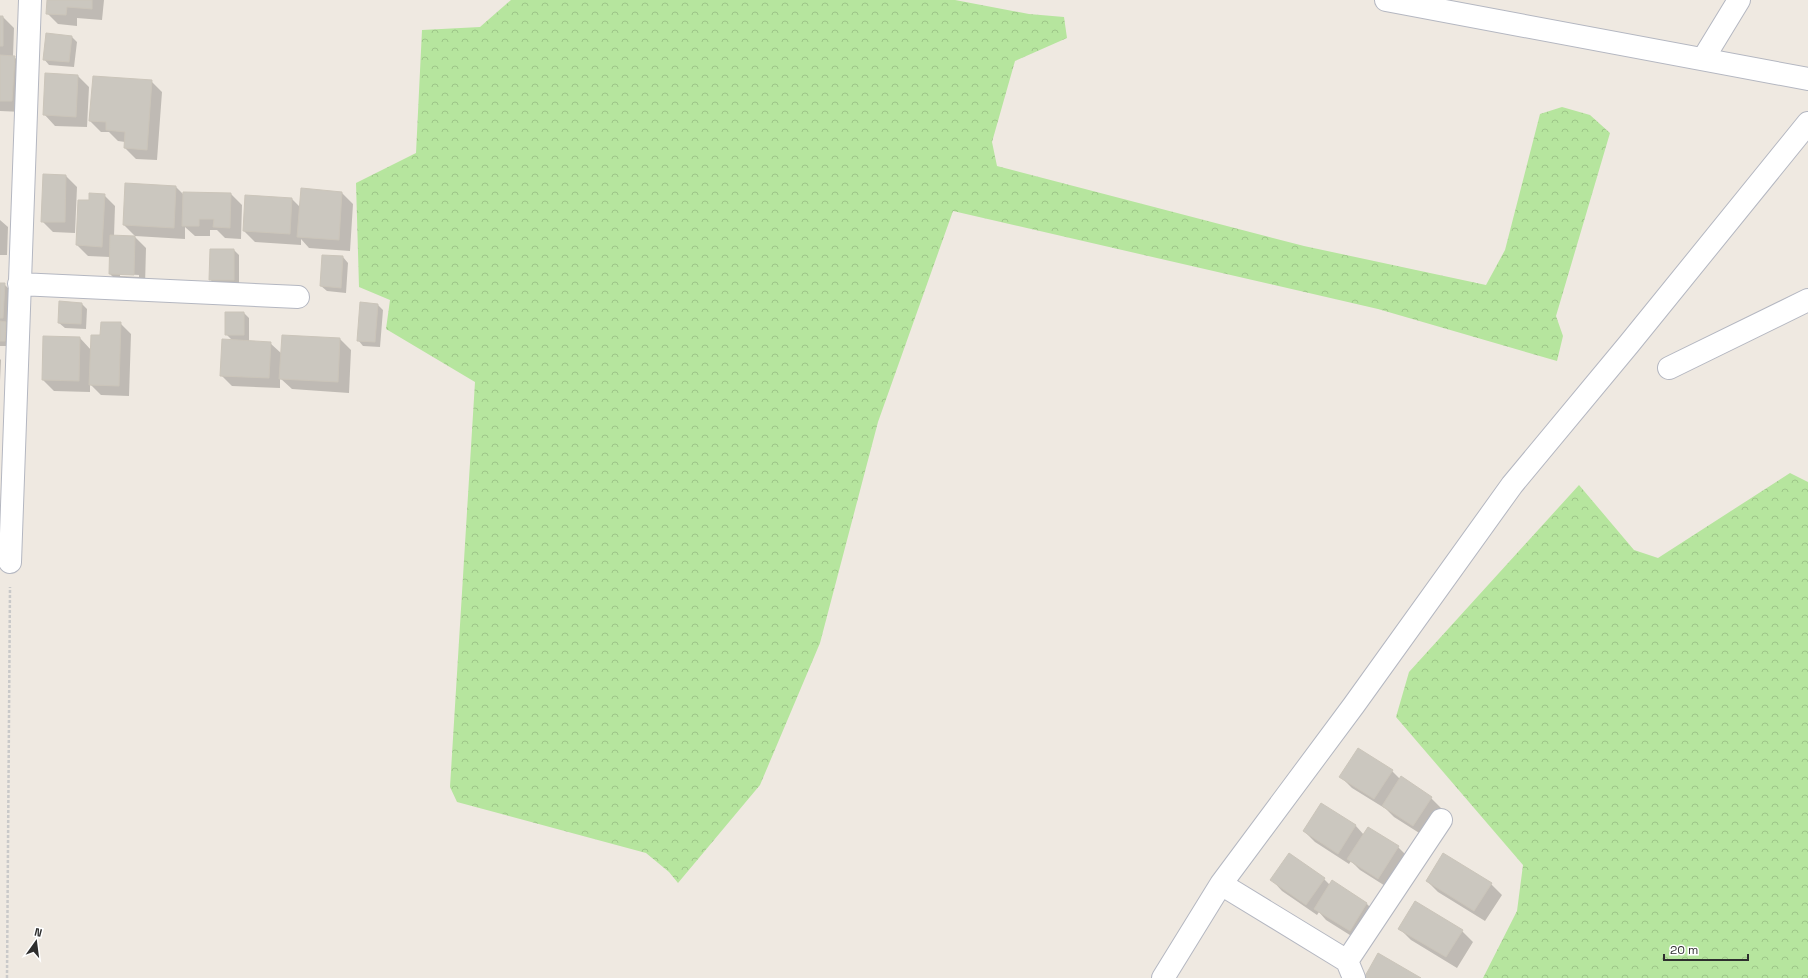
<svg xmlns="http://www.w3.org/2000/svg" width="1808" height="978" viewBox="0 0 1808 978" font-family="'Space Grotesk',sans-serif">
<defs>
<pattern id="forest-crowns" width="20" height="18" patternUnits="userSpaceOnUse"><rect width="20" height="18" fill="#b6e59e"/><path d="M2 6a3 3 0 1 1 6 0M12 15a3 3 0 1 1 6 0" fill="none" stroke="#9dc588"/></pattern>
</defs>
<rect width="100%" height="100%" fill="#efe9e1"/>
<path fill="url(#forest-crowns)" d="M 511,0 L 955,0 L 1029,14 L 1064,17 L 1067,38 L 1015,61 L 992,142 L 997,166 L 1304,246 L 1486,285 L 1505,250 L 1540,114 L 1562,107 L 1590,115 L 1610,133 L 1556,316 L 1563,336 L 1557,361 L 1378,309 L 953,211 L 878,422 L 820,643 L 760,785 L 678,883 L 669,872 L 646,853 L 457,802 L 450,787 L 475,382 L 386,329 L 390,300 L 359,287 L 356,183 L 416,153 L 422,30 L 480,27 Z
M 1790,473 L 1808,482 L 1808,978 L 1483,978 L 1517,911 L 1523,865 L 1396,717 L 1409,672 L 1579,485 L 1634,550 L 1658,558 Z"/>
<path fill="#0003" fill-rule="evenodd" d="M 48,0 L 104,0 L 102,20 L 77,18 L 77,26 L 58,24 L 47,13 Z
M 0,17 L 3,17 L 14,28 L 13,56 L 26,68 L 23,112 L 0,111 Z
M 72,37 L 77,42 L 74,67 L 49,65 L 44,59 Z
M 46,74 L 78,76 L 89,87 L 87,127 L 55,126 L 44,114 Z
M 151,81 L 162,92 L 157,160 L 136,159 L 125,148 L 125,142 L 118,141 L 109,132 L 101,132 L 90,121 Z
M 66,176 L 77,187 L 75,233 L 53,232 L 42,221 Z
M 176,187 L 184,195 L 231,194 L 242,205 L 241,239 L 225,238 L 217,230 L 210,230 L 210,236 L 195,236 L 185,227 L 185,239 L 135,236 L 124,225 Z
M 302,189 L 342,193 L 353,204 L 350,251 L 309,248 L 301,239 L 301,245 L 255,242 L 244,231 L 292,199 L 301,208 Z
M 104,195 L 115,206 L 114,236 L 135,237 L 146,248 L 145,286 L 121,285 L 110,274 L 110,257 L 88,256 L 77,245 L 90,201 ZM 120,274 L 139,275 L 139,277 L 120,276 Z
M 0,220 L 8,227 L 7,255 L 0,255 Z
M 234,250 L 239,255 L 239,285 L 215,285 L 210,279 Z
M 343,257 L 348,263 L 346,293 L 327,291 L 321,286 Z
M 0,284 L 4,284 L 15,295 L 10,346 L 0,346 Z
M 82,304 L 87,309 L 86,329 L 65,328 L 59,323 Z
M 377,304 L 383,310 L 380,347 L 363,346 L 358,340 Z
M 244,313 L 249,318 L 249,342 L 270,343 L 282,354 L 340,339 L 351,350 L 349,393 L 292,389 L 280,378 L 280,388 L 232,386 L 221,375 L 233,341 L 226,334 Z
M 120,323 L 131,334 L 129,396 L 101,395 L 90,384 L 90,392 L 54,391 L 43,380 L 80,338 L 91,350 L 101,336 Z
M 0,359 L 1,360 L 0,381 Z
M 1392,771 L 1400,779 L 1431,798 L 1442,809 L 1424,836 L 1394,817 L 1386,809 L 1352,788 L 1341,777 Z
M 1321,804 L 1356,826 L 1364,835 L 1398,847 L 1409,858 L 1390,889 L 1360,870 L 1351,861 L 1349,864 L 1315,842 L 1304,831 Z
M 1324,879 L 1330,885 L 1333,882 L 1367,904 L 1378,915 L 1361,942 L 1326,920 L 1319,912 L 1317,915 L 1282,891 L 1272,880 Z
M 1427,881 L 1491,884 L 1502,895 L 1485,921 L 1438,892 Z
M 1400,929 L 1462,931 L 1473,942 L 1457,968 L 1411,940 Z"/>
<path fill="#cbc7bf" stroke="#cbc5ba" d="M 47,0 L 92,0 L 92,9 L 67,7 L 66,15 L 46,14 Z
M 0,16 L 3,16 L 3,46 L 0,46 Z
M 46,33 L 72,36 L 69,62 L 43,60 Z
M 0,55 L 15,56 L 12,101 L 0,101 Z
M 45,73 L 78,75 L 76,117 L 43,115 Z
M 93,76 L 152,80 L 147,150 L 124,148 L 125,132 L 106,130 L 106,122 L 89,121 Z
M 43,174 L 66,175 L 65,222 L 41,222 Z
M 125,183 L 176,186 L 174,228 L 123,225 Z
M 301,188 L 342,192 L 339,240 L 297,237 Z
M 183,192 L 231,193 L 230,228 L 213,227 L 214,219 L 199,219 L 199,226 L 182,226 Z
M 89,193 L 105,194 L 102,247 L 76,245 L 78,200 L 89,200 Z
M 245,195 L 292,198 L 290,234 L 243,231 Z
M 110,235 L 135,236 L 134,275 L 109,274 Z
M 210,249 L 234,249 L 234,280 L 209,280 Z
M 322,255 L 343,256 L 341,288 L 320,286 Z
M 0,283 L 5,283 L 3,318 L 0,318 Z
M 59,301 L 82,303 L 81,324 L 58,323 Z
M 360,302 L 378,304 L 375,342 L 357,341 Z
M 225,312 L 244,312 L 244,335 L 225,335 Z
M 0,321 L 6,322 L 5,341 L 0,341 Z
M 101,322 L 121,322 L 119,386 L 89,385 L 91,335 L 100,335 Z
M 282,335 L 340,338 L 338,382 L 279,379 Z
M 43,336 L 80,337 L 79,381 L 42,380 Z
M 222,339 L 271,342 L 269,378 L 220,376 Z
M 1358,748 L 1393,770 L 1374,799 L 1339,777 Z
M 1401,776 L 1432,797 L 1413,826 L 1382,806 Z
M 1321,803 L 1356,825 L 1338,854 L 1303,831 Z
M 1368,827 L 1399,846 L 1378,879 L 1347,859 Z
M 1289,853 L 1325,878 L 1306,905 L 1270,880 Z
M 1443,853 L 1492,883 L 1474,911 L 1426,881 Z
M 1332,880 L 1367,903 L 1350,931 L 1314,909 Z
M 1415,901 L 1463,930 L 1446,957 L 1398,929 Z
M 1378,953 L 1421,978 L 1364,978 Z"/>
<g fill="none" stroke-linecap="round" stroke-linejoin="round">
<defs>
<path id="minor" d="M 1386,0 L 1808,79
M 1703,59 L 1739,0
M 19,284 L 298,297
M 1669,368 L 1808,300
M 10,562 L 30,0
M 1221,884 L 1347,961 L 1441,820
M 1347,961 L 1354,978
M 1163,978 L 1221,884 L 1354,705 L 1512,485 L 1629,344 L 1808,123"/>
</defs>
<use href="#minor" stroke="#b4b7c1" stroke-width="24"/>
<path stroke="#c9c9c9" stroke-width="2.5" stroke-dasharray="3 2" stroke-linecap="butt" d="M 7,978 L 10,587"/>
<use href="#minor" stroke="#fff" stroke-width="22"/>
</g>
<g transform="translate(36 942) rotate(14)" stroke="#ffffff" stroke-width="3" paint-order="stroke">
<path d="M0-3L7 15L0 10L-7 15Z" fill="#2e2e2e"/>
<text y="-6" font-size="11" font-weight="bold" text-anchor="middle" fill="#2e2e2e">N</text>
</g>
<path d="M1664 954v6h84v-6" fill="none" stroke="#2e2e2e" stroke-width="2"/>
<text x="1670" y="954" font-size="12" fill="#2e2e2e" stroke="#ffffff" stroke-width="3" paint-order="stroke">20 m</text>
</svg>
